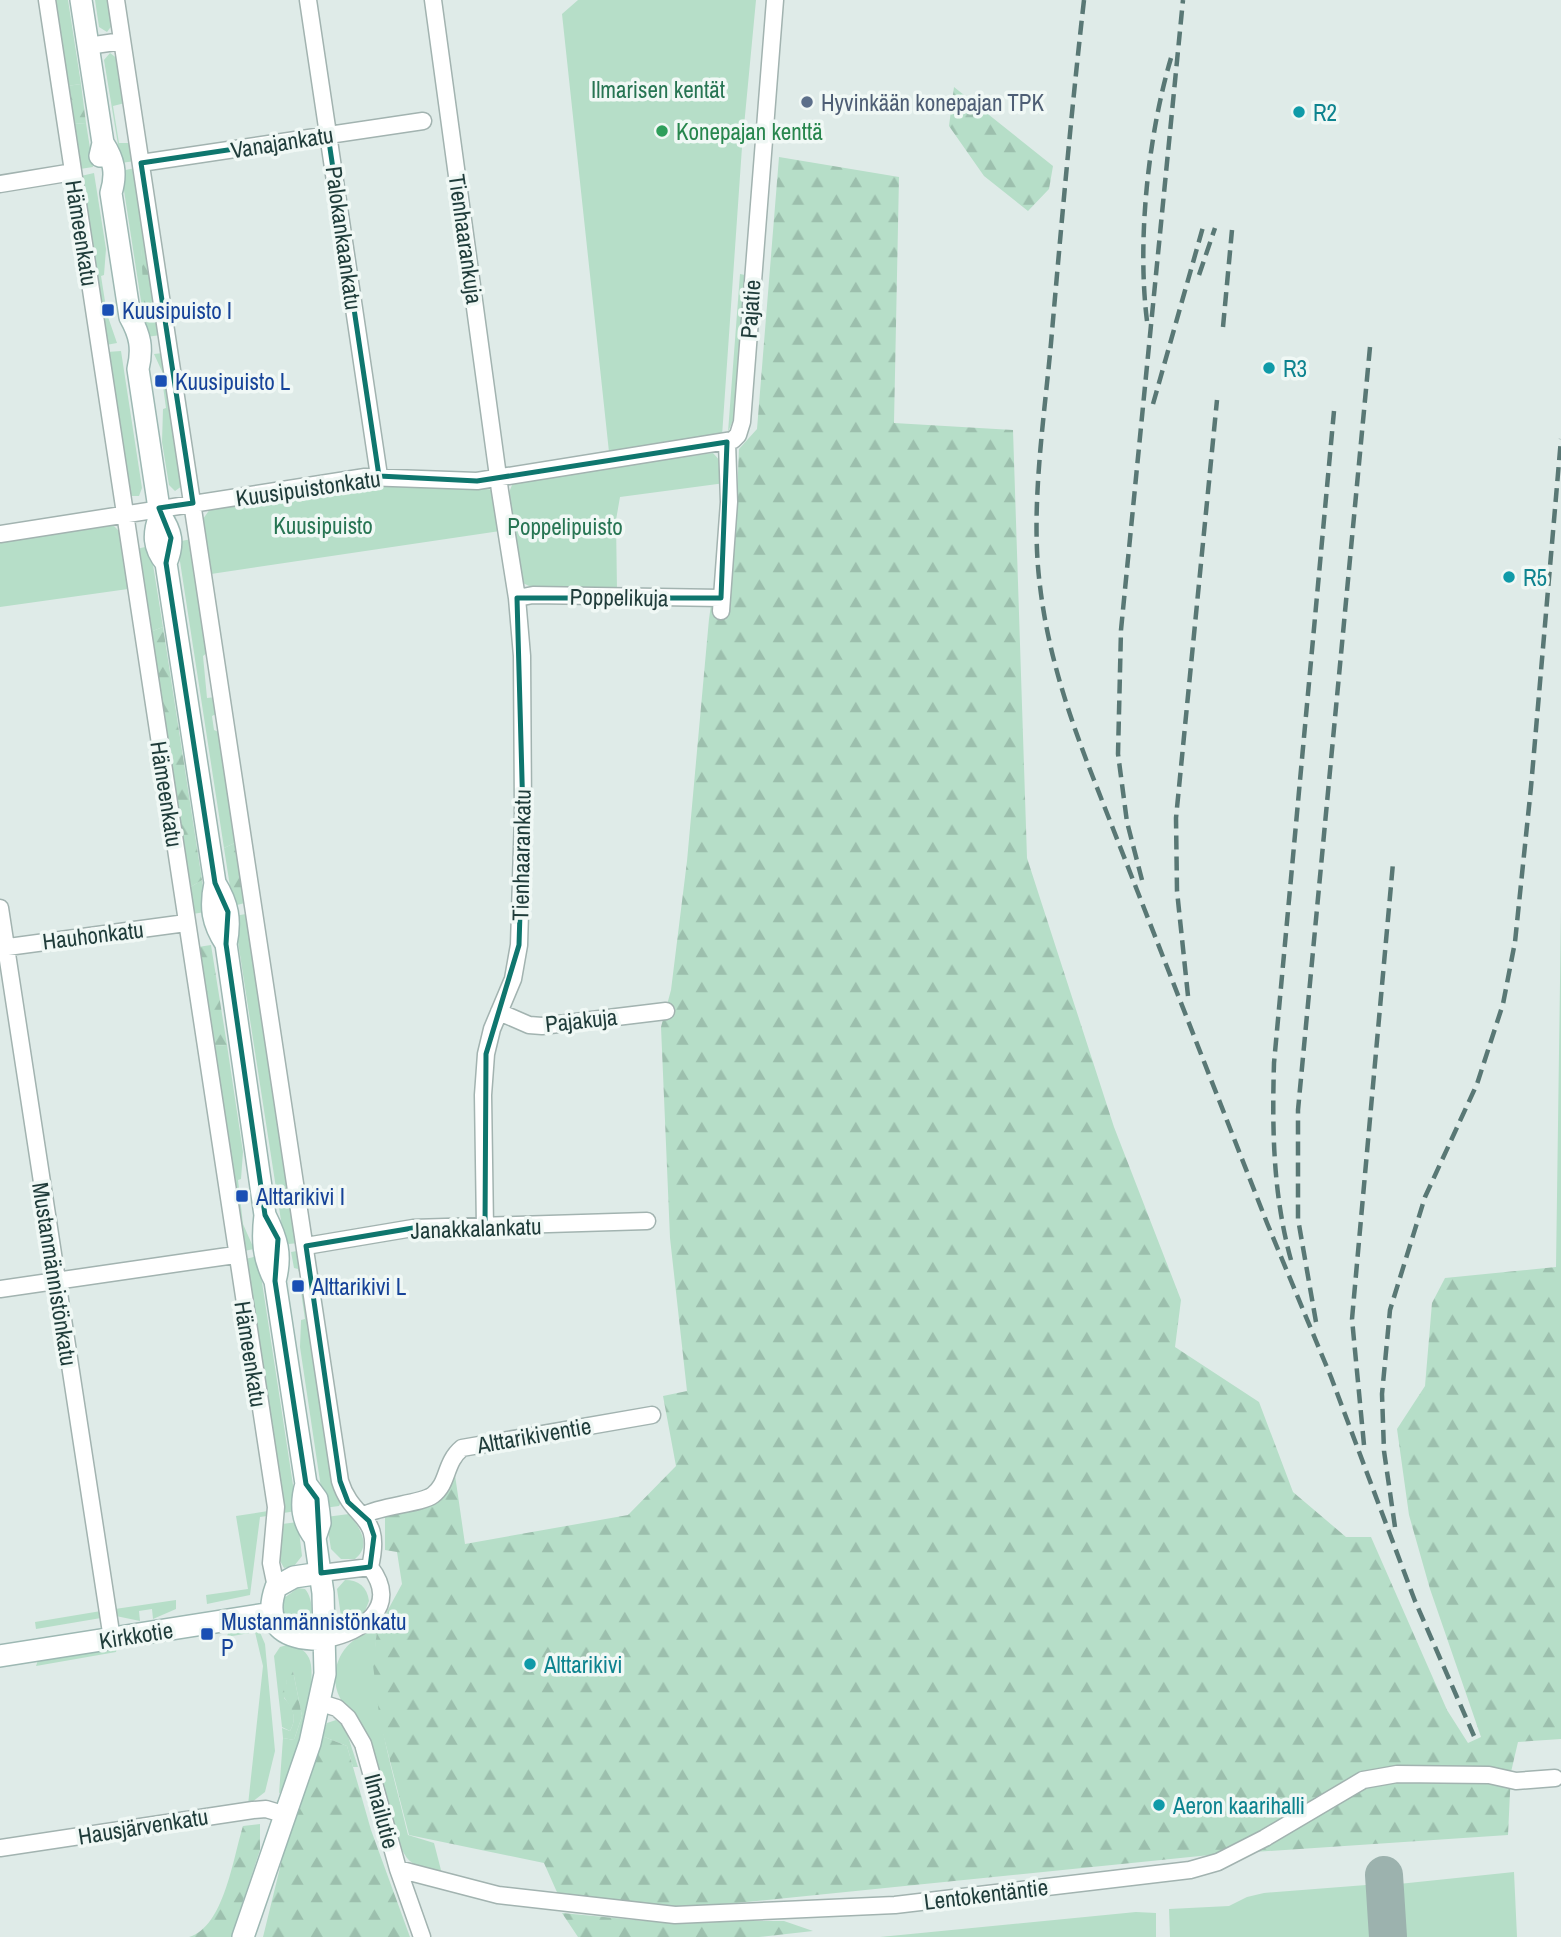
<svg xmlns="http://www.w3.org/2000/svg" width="1561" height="1937" viewBox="0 0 1561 1937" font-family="'Archivo Narrow',sans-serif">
<defs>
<pattern id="forest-firs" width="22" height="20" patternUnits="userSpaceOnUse" patternTransform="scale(1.75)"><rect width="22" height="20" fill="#b6dec8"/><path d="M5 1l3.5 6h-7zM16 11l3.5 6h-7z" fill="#9cbfad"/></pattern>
</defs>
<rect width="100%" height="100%" fill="#dfebe8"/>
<path fill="#b6dec8" d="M 54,0 L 68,0 L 81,84 L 67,86 Z
M 95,0 L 109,0 L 113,24 L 107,32 L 99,27 Z
M 578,0 L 756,0 L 742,147 L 722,436 L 609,452 L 562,14 Z
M 110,53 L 118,59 L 125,103 L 113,106 L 119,143 L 131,143 L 135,161 L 121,163 L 104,60 Z
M 86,123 L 93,167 L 80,169 L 73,124 Z
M 135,168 L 148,249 L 141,249 L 146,288 L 143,314 L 121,171 Z
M 94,173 L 106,249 L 104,275 L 101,276 L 107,314 L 117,343 L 106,345 L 81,176 Z
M 740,274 L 745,275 L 736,413 L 728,432 Z
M 121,351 L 142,488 L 139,496 L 131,496 L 128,492 L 107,352 Z
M 163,353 L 182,486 L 175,491 L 169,485 L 162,442 L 163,409 L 166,408 L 162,379 L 165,378 L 154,354 Z
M 713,453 L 722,463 L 725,483 L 620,497 L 616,520 L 617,591 L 533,588 L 523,583 L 508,495 L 512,485 L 518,480 Z
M 380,483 L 477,487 L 492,490 L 500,531 L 211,574 L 203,519 L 210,509 Z
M 112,524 L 119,531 L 128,589 L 0,607 L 0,541 Z
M 191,539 L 208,652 L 203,656 L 207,698 L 216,697 L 218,713 L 212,716 L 214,730 L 221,733 L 237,842 L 224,848 L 177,542 Z
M 150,546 L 163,627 L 150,632 L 136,549 Z
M 202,880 L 206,912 L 192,914 L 189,888 Z
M 246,914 L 249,918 L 298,1243 L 289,1244 L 284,1240 L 234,916 Z
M 227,1045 L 243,1152 L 241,1179 L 238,1180 L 243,1224 L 254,1249 L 244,1251 L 214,1046 Z
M 297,1251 L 341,1502 L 339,1506 L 324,1508 L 300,1347 L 301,1320 L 305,1319 L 300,1285 L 303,1284 L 298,1269 L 294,1268 L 291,1252 Z
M 258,1256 L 297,1511 L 283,1513 L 245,1259 Z
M 268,1511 L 267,1516 L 260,1517 L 250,1595 L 207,1604 L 206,1595 L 248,1589 L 236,1516 Z
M 349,1514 C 360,1528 372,1545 355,1559 L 341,1559 L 331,1549 L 326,1517 Z
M 298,1522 L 302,1556 L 294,1566 L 284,1568 L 279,1559 L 282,1524 Z
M 345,1580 C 359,1580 367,1587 369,1601 L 363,1616 L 353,1622 L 341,1616 L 337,1589 Z
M 298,1588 L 305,1589 C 313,1598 314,1618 307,1628 L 292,1627 L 283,1616 L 284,1598 Z
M 176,1600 L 176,1609 L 153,1619 L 152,1609 L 139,1611 L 140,1621 L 116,1616 L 115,1609 Z
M 101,1611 L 101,1618 L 36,1629 L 35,1622 Z
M 248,1625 L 259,1630 L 265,1644 L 275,1751 L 265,1792 L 248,1805 L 263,1666 L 255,1632 L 227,1637 L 229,1628 Z
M 377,1630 C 369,1700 392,1767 408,1835 L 434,1843 L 442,1874 C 429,1871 412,1867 405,1855 C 392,1835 385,1787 377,1763 C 368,1738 351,1721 340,1698 C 325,1668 346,1635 377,1630 Z
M 287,1645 C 296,1646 305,1649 309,1658 C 320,1681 294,1774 279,1794 L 283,1738 L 294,1740 L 302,1716 L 293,1671 L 285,1675 L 287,1682 L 284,1698 C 294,1708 297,1719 290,1731 L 282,1727 L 274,1656 L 280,1647 Z
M 117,1648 L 116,1652 L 36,1666 L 39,1657 Z
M 336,1720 L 345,1727 L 358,1767 L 353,1767 L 347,1746 L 322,1736 L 327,1723 Z
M 1514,1872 L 1517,1937 L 1393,1937 L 1389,1885 Z
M 1379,1884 L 1383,1937 L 1170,1937 L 1169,1909 L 1229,1906 L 1247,1897 L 1264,1893 Z
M 1136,1912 L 1156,1913 L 1156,1937 L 880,1937 Z"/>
<path fill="url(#forest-firs)" d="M 81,84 L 86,123 L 73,124 L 67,86 Z
M 954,87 L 1053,166 L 1049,189 L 1028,211 L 984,176 L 949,126 Z
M 779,157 L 899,177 L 894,423 L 1013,430 L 1027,858 L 1114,1127 L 1181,1300 L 1175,1347 L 1259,1402 L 1293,1492 L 1346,1537 L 1371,1537 L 1447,1710 L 1468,1743 L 1481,1737 L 1430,1589 L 1409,1515 L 1397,1429 L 1425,1386 L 1432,1303 L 1445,1278 L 1556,1267 L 1561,910 L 1561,1739 L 1518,1742 L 1511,1772 L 1508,1835 L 1210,1855 L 678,1909 L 560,1899 L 544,1863 L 409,1835 L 380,1722 L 373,1665 L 377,1630 L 402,1584 L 397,1552 L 385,1550 L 385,1517 L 391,1512 L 443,1495 L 455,1475 L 465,1544 L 628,1515 L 676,1466 L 663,1396 L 687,1391 L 670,1238 L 661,1027 L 671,990 L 687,861 L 709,619 L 713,591 L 735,544 L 739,449 L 757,429 Z
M 141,249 L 148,249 L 161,335 L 146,337 Z
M 163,627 L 202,880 L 189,888 L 150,632 Z
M 237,842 L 245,903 L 233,906 L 224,848 Z
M 211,945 L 227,1045 L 214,1046 L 198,947 Z
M 287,1668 L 293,1671 L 302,1716 L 294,1740 L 283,1738 L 282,1728 L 290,1731 C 299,1715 290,1707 282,1694 L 287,1682 L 282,1672 Z
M 322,1736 L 347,1746 L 371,1830 L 410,1937 L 263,1937 L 289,1831 Z
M 260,1824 L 260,1850 L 231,1937 L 189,1937 C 224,1927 233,1858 243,1826 Z
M 562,1913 L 646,1921 L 784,1921 L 813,1931 L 759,1937 L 578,1937 Z"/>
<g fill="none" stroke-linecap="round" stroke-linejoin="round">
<path stroke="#9cb2ae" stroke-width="38" d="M 1384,1875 L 1388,1937"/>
<defs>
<path id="street" d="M 47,0 L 276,1507 L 271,1563 L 276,1587
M 116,0 L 340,1481 C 353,1523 383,1512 370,1567
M 308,0 L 379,476
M 433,0 L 500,491 L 517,598 L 522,656 L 523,815 L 519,945 L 513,979 L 492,1029 L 486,1054 L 483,1095 L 485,1228
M 88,46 L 122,41
M 141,163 L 423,121
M 0,184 L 73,172
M 0,534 L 365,477 L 477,481 L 733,440 L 738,435 L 742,422 L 775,0
M 517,598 L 533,595 L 721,598
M 721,611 L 729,502 L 727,442
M 0,908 L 112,1639
M 0,948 L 186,923
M 499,1012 L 529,1025 L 542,1026 L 666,1011
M 306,1246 L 413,1228 L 647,1221
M 0,1289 L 235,1255
M 364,1515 C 383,1505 421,1504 433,1495 C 449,1483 444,1463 462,1448 L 652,1415
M 321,1573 L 370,1567
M 326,1639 C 362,1632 401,1607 370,1567
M 321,1703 L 337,1708 L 348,1718 L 363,1744 L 398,1869 L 422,1937
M 0,1848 L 253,1810 L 266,1809 L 286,1815
M 398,1869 L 498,1895 L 675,1915 L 895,1905 L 1190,1870 L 1218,1862 L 1265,1838 L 1363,1780 L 1397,1774 L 1489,1775 L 1516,1781 L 1555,1778"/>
<path id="secondary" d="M 81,0 L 103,143 L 100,156
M 103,143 C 114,160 117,173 111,193 L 130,317 C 140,335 143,348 138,369 L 160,515 C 172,532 174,544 166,563 L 215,883 C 210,907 212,923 226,944
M 160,515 C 153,534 153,547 166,563
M 215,883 C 228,904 231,920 226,944 L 265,1215 C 262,1240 263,1258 275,1281 L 306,1484 C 300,1505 302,1521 315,1538
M 265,1215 C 277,1239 282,1255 275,1281
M 321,1573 L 294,1577 L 276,1587 C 261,1629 289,1641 326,1639
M 0,1656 L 272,1613
M 243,1937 L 310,1743 L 325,1674 L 323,1593 L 315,1538 L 320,1523 L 319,1513 L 317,1499 L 306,1484"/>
</defs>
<use href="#street" stroke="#a2b3b0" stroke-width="19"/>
<use href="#secondary" stroke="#9db8b3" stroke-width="24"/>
<use href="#street" stroke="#fff" stroke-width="16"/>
<use href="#secondary" stroke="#fff" stroke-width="21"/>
<path stroke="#597875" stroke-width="4.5" stroke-dasharray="14 7" stroke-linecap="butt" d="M 1084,0 C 1071,114 1061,229 1051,343 C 1044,421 1030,509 1040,586 C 1048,654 1069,716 1094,780 L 1267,1223 L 1331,1377 L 1415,1601 L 1474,1736
M 1199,275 L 1215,228
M 1147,321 C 1137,241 1148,136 1171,58
M 1223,327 L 1232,230
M 1153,404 L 1203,227
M 1142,880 L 1127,822 L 1118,754 L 1121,630 L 1183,0
M 1188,996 L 1177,891 L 1176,818 L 1217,400
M 1291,1260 C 1273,1195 1272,1129 1274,1063 L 1334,411
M 1316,1322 L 1298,1219 L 1298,1110 L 1370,347
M 1364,1445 L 1352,1319 L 1393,863
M 1395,1527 L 1384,1451 L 1382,1394 L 1390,1310 L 1425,1197 L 1477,1084 L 1503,1004 L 1515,942 L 1531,787 L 1561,439"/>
</g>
<path fill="none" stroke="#0f766e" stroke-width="5" stroke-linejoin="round" d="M 328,135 L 379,476 L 477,481 L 727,442 L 721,598 L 517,598 L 523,815 L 519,945 L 486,1054 L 485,1228 L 413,1228 L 306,1246 L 340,1481 L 348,1502 L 369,1521 L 374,1536 L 370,1567 L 321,1573 L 317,1499 L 306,1484 L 275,1281 L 278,1239 L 265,1215 L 226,944 L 228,912 L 215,883 L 166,563 L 171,538 L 159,508 L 193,503 L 141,163 Z"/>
<circle fill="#5c6f8a" stroke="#f0f8f5" stroke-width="2.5" cx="807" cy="102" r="7"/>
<g fill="#0f9aa8" stroke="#f0f8f5" stroke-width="2.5">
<circle cx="1299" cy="112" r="7"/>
<circle cx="1269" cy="368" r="7"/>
<circle cx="1509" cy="577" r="7"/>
<circle cx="530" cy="1664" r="7"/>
<circle cx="1159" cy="1805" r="7"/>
</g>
<circle fill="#2e9e5b" stroke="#f0f8f5" stroke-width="2.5" cx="662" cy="131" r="7"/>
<g fill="#1a4fb4" stroke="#f0f8f5" stroke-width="2.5">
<rect x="101" y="303" width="14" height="14" rx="3.5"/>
<rect x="154" y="374" width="14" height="14" rx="3.5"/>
<rect x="235" y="1189" width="14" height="14" rx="3.5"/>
<rect x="291" y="1279" width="14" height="14" rx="3.5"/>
<rect x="200" y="1627" width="14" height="14" rx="3.5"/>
</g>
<g text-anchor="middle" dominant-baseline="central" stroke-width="7" stroke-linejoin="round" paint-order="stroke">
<g font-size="23" fill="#277553" stroke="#f0f8f5">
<text x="658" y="89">Ilmarisen kentät</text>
<text x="323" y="525">Kuusipuisto</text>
<text x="565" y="526">Poppelipuisto</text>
</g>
<g font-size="23" fill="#4e5e75" stroke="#f0f8f5" text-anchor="start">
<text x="821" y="102">Hyvinkään konepajan TPK</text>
</g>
<g font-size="23" fill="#0d838f" stroke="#f0f8f5" text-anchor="start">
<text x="1313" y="112">R2</text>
<text x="1283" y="368">R3</text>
<text x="1523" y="577">R5</text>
<text x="544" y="1664">Alttarikivi</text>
<text x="1173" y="1805">Aeron kaarihalli</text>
</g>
<g font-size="23" fill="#27864d" stroke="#f0f8f5" text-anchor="start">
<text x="676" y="131">Konepajan kenttä</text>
</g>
<g font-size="23" fill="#1f3c3a" stroke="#f0f8f5">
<text transform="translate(282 142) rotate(-9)">Vanajankatu</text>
<text transform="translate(82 233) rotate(81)">Hämeenkatu</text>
<text transform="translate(344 238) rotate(82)">Palokankaankatu</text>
<text transform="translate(466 239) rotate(82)">Tienhaarankuja</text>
<text transform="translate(750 309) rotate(-86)">Pajatie</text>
<text transform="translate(308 488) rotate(-8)">Kuusipuistonkatu</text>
<text transform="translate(619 597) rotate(1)">Poppelikuja</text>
<text transform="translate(167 794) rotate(81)">Hämeenkatu</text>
<text transform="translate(521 855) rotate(-89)">Tienhaarankatu</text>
<text transform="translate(93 935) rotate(-7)">Hauhonkatu</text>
<text transform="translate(581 1020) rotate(-6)">Pajakuja</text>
<text transform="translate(476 1228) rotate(-2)">Janakkalankatu</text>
<text transform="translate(55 1274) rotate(81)">Mustanmännistönkatu</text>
<text transform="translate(251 1354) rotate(81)">Hämeenkatu</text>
<text transform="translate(534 1435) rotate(-10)">Alttarikiventie</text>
<text transform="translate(136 1635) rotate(-9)">Kirkkotie</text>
<text transform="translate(382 1811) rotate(75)">Ilmailutie</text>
<text transform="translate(143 1826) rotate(-9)">Hausjärvenkatu</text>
<text transform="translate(986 1894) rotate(-7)">Lentokentäntie</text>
</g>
<g font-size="23" fill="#164399" stroke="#f0f8f5" text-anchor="start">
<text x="122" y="310">Kuusipuisto I</text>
<text x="175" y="381">Kuusipuisto L</text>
<text x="256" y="1196">Alttarikivi I</text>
<text x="312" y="1286">Alttarikivi L</text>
<text x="221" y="1621">Mustanmännistönkatu<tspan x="221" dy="26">P</tspan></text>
</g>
</g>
</svg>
